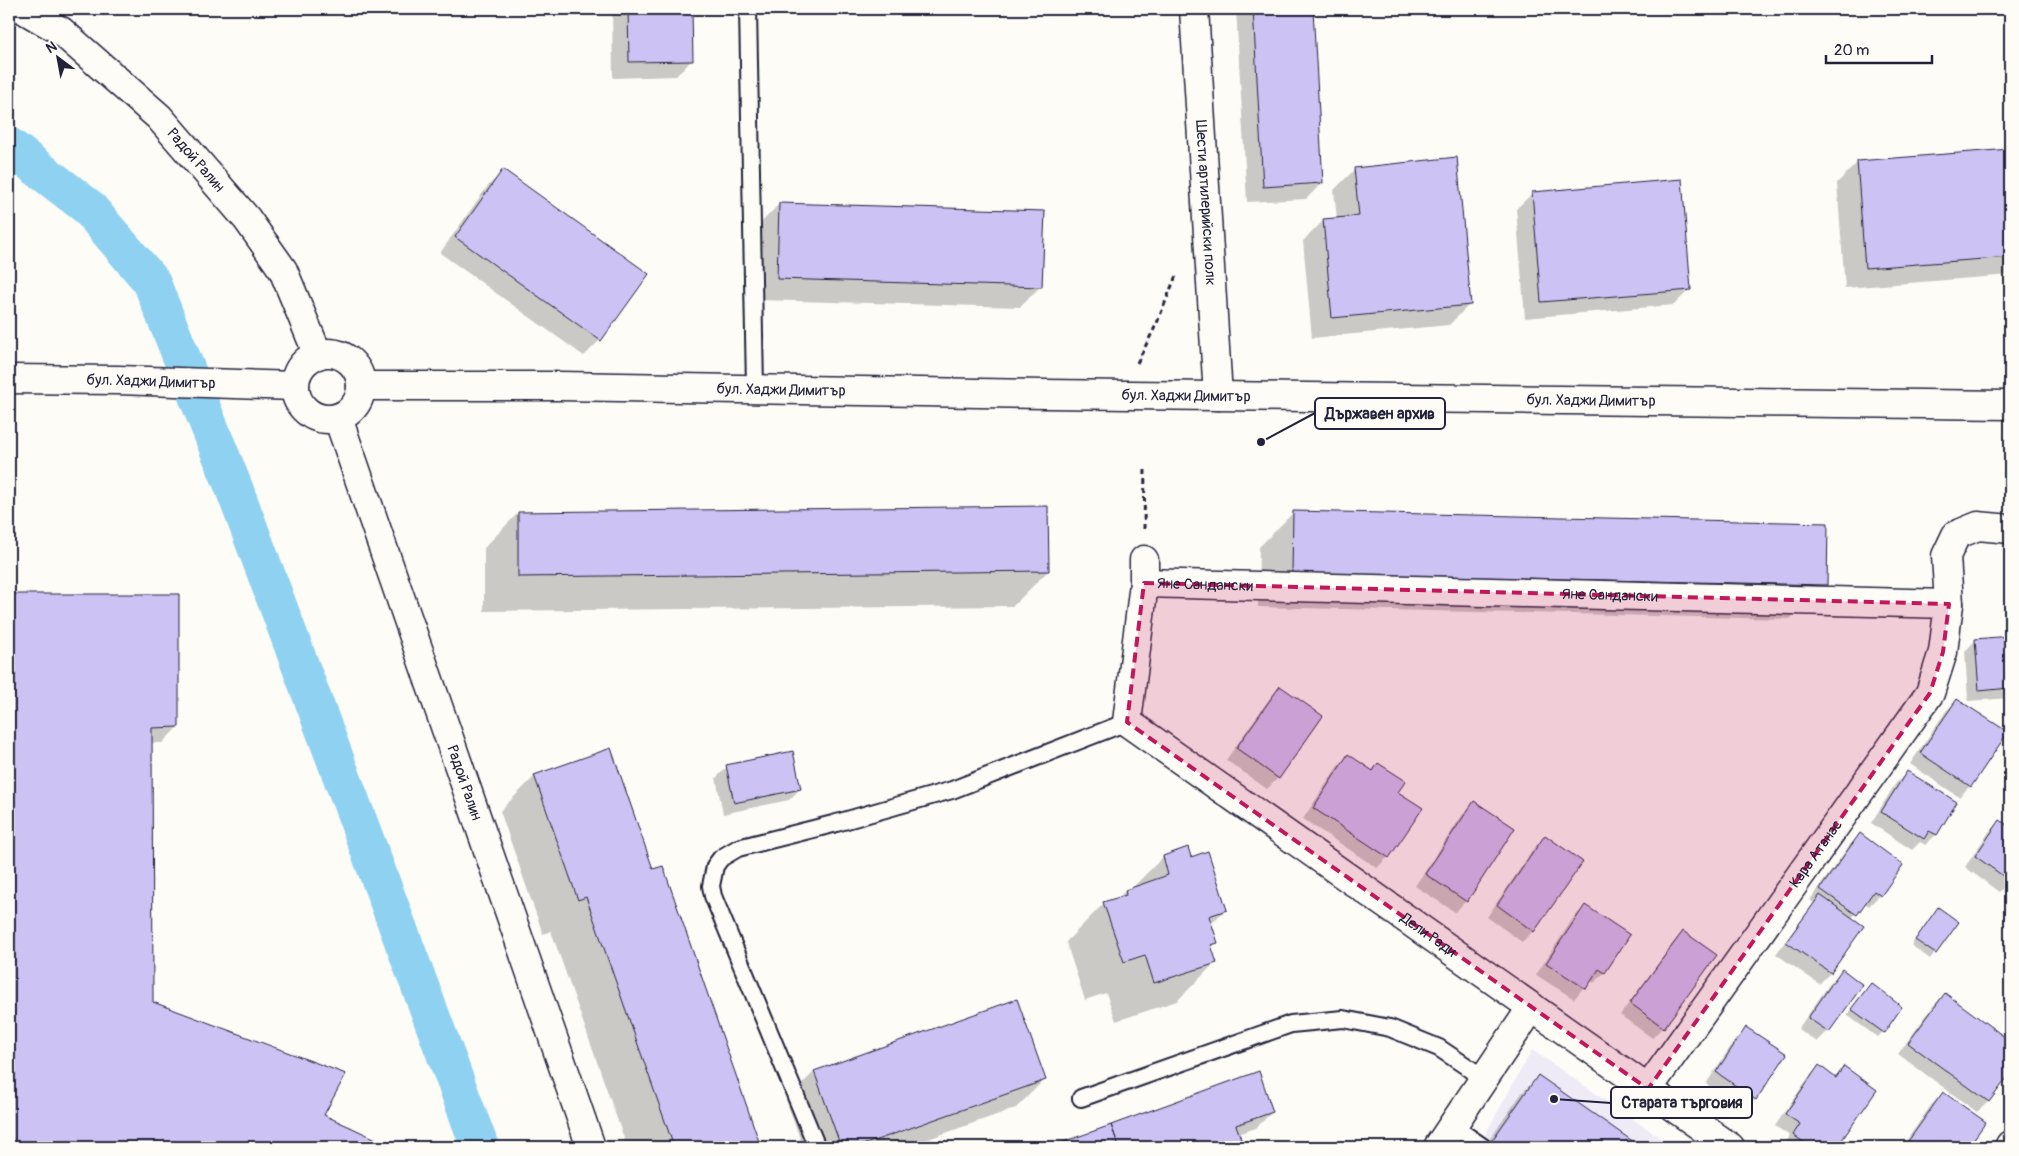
<svg xmlns="http://www.w3.org/2000/svg" width="2019" height="1156" viewBox="0 0 2019 1156" font-family="Pangolin,sans-serif">
<rect width="100%" height="100%" fill="#fdfcf7"/>
<filter id="ink" filterUnits="userSpaceOnUse"><feTurbulence type="fractalNoise" baseFrequency=".02" numOctaves="2"/><feDisplacementMap in="SourceGraphic" scale="10" xChannelSelector="R" yChannelSelector="G"/><feConvolveMatrix kernelMatrix="1 2 1 2 8 2 1 2 1" color-interpolation-filters="sRGB"/></filter>
<g filter="url(#ink)">
<path fill="#efebf6" d="M 1532,1050 L 1674,1147 L 1478,1147 Z"/>
<path fill="#0003" d="M 612,9 L 691,9 L 692,60 L 676,76 L 613,78 Z
M 1236,9 L 1312,9 L 1322,183 L 1306,199 L 1247,202 Z
M 2010,150 L 2010,275 L 1845,288 L 1837,183 L 1858,162 Z
M 1355,169 L 1470,304 L 1449,325 L 1312,338 L 1303,241 L 1324,220 L 1337,219 L 1334,190 Z
M 503,171 L 600,340 L 584,356 L 440,253 L 487,187 Z
M 1533,193 L 1690,289 L 1674,305 L 1525,318 L 1516,209 Z
M 779,204 L 1041,286 L 1020,307 L 756,300 L 759,225 Z
M 1294,512 L 1825,584 L 1790,619 L 1258,607 L 1259,547 Z
M 518,513 L 1048,571 L 1013,606 L 484,611 L 484,548 Z
M 178,595 L 178,727 L 162,743 L 151,743 L 152,1002 L 322,1116 L 387,1146 L 387,1147 L 9,1147 L 9,596 Z
M 2010,637 L 2010,698 L 1968,701 L 1965,651 L 1976,640 Z
M 1280,688 L 1278,778 L 1267,789 L 1226,760 L 1269,699 Z
M 1957,700 L 1970,786 L 1959,797 L 1910,764 L 1946,711 Z
M 1348,756 L 1371,771 L 1378,764 L 1397,792 L 1388,857 L 1377,868 L 1303,819 L 1337,767 Z
M 727,767 L 800,789 L 789,800 L 723,814 L 716,778 Z
M 1907,772 L 1955,802 L 1936,835 L 1925,845 L 1920,842 L 1912,850 L 1871,823 L 1896,783 Z
M 535,776 L 652,871 L 662,868 L 760,1147 L 627,1147 L 551,931 L 543,934 L 500,811 Z
M 1474,803 L 1466,901 L 1455,912 L 1415,886 L 1463,814 Z
M 2000,822 L 2010,829 L 2010,880 L 1999,892 L 1965,867 L 1989,832 Z
M 1860,835 L 1902,865 L 1880,895 L 1869,906 L 1864,903 L 1852,918 L 1862,926 L 1830,973 L 1819,984 L 1776,954 L 1814,903 L 1810,900 L 1849,846 Z
M 1545,837 L 1533,931 L 1522,942 L 1487,917 L 1534,848 Z
M 1187,849 L 1190,858 L 1226,909 L 1211,924 L 1217,942 L 1211,948 L 1216,962 L 1177,1001 L 1116,1021 L 1106,993 L 1085,1000 L 1066,942 L 1104,903 L 1117,899 L 1125,891 L 1132,888 L 1163,857 Z
M 1585,907 L 1605,972 L 1594,983 L 1590,980 L 1574,999 L 1536,975 L 1574,917 Z
M 1938,909 L 1957,922 L 1930,959 L 1911,945 Z
M 1683,932 L 1663,1027 L 1652,1038 L 1620,1015 L 1673,943 Z
M 1842,971 L 1861,985 L 1828,1031 L 1817,1042 L 1798,1029 L 1831,982 Z
M 1871,985 L 1883,1032 L 1877,1037 L 1847,1015 Z
M 1945,994 L 2010,1043 L 2010,1072 L 1988,1102 L 1977,1112 L 1898,1054 L 1934,1005 Z
M 1016,1000 L 1044,1080 L 1016,1108 L 906,1147 L 803,1147 L 786,1100 L 814,1072 Z
M 1746,1029 L 1755,1099 L 1744,1110 L 1706,1084 L 1735,1040 Z
M 1819,1067 L 1834,1078 L 1844,1068 L 1876,1090 L 1836,1147 L 1785,1147 L 1783,1146 L 1790,1136 L 1775,1126 L 1808,1078 Z
M 1258,1073 L 1272,1112 L 1256,1128 L 1238,1134 L 1243,1147 L 1052,1147 Z
M 1538,1077 L 1638,1147 L 1484,1147 L 1522,1093 Z
M 1943,1093 L 1984,1122 L 1967,1147 L 1902,1147 L 1932,1104 Z"/>
<g fill="none" stroke-linecap="round" stroke-linejoin="round">
<path stroke="#8fd1f0" stroke-width="38" d="M 9,146 L 88,207 L 151,281 L 234,488 L 480,1147"/>
</g>
<path fill="#cdc2f4" stroke="#22223b" d="M 628,9 L 692,9 L 693,61 L 629,62 Z
M 1253,9 L 1313,9 L 1323,183 L 1263,187 Z
M 2010,149 L 2010,257 L 1865,268 L 1857,161 Z
M 1457,157 L 1471,305 L 1332,318 L 1323,219 L 1359,216 L 1354,168 Z
M 503,169 L 649,274 L 601,341 L 455,237 Z
M 1682,179 L 1691,290 L 1541,302 L 1532,192 Z
M 779,203 L 1045,211 L 1042,287 L 777,279 Z
M 1048,506 L 1049,571 L 518,577 L 518,512 Z
M 1293,511 L 1828,523 L 1827,585 L 1292,573 Z
M 9,594 L 179,594 L 179,727 L 152,728 L 153,1002 L 346,1074 L 324,1115 L 389,1145 L 388,1147 L 9,1147 Z
M 2010,636 L 2010,688 L 1979,691 L 1975,639 Z
M 1280,686 L 1323,716 L 1279,779 L 1236,748 Z
M 1957,699 L 2008,732 L 1971,787 L 1920,753 Z
M 611,748 L 653,869 L 663,866 L 761,1147 L 674,1147 L 586,897 L 578,900 L 534,775 Z
M 793,751 L 801,789 L 734,803 L 726,765 Z
M 1348,754 L 1373,771 L 1378,763 L 1406,781 L 1398,792 L 1423,808 L 1389,858 L 1313,808 Z
M 1907,771 L 1957,802 L 1937,835 L 1929,831 L 1924,839 L 1881,812 Z
M 1474,801 L 1515,828 L 1467,902 L 1425,874 Z
M 2000,820 L 2010,827 L 2010,881 L 1975,856 Z
M 1860,833 L 1903,865 L 1881,896 L 1874,891 L 1857,915 L 1820,889 Z
M 1545,835 L 1583,862 L 1534,932 L 1497,905 Z
M 1188,847 L 1191,857 L 1208,851 L 1227,910 L 1209,916 L 1218,943 L 1211,945 L 1217,963 L 1154,983 L 1145,955 L 1124,962 L 1103,902 L 1126,895 L 1125,890 L 1168,875 L 1163,856 Z
M 1820,895 L 1864,926 L 1831,973 L 1786,942 Z
M 1585,905 L 1630,935 L 1605,973 L 1599,969 L 1586,989 L 1546,963 Z
M 1938,907 L 1959,922 L 1936,954 L 1915,940 Z
M 1683,931 L 1717,955 L 1664,1028 L 1630,1003 Z
M 1842,969 L 1863,985 L 1829,1032 L 1808,1018 Z
M 1871,983 L 1902,1007 L 1884,1033 L 1851,1009 Z
M 1945,993 L 2010,1041 L 2010,1074 L 1989,1102 L 1908,1043 Z
M 1017,999 L 1046,1080 L 857,1147 L 841,1147 L 814,1071 Z
M 1746,1027 L 1787,1054 L 1756,1100 L 1716,1072 Z
M 1819,1065 L 1836,1078 L 1844,1066 L 1877,1090 L 1837,1147 L 1829,1147 L 1820,1141 L 1816,1147 L 1811,1147 L 1793,1135 L 1800,1124 L 1785,1114 Z
M 1259,1071 L 1273,1112 L 1236,1125 L 1244,1147 L 1119,1147 L 1111,1125 Z
M 1538,1075 L 1641,1147 L 1488,1146 Z
M 1943,1092 L 1986,1122 L 1968,1147 L 1904,1147 Z
M 1111,1125 L 1119,1147 L 1049,1147 Z"/>
<g fill="none" stroke-linecap="round" stroke-linejoin="round">
<defs>
<path id="lane" d="M 748,9 L 755,388
M 1081,1098 L 1291,1024 L 1343,1019 L 1390,1028 L 1439,1048 L 1484,1078
M 1453,1126 L 1483,1147
M 817,1147 L 713,896 L 711,886 L 715,866 L 721,858 L 738,848 L 833,824 L 952,790 L 1127,722"/>
<g id="street">
<path id="s1" d="M 23,9 L 61,31 L 159,117 L 247,219 L 283,270 L 318,355"/>
<path id="s2" d="M 338,418 L 591,1147"/>
<path id="s3" d="M 1144,560 L 1144,583 L 1127,722 L 1730,1147"/>
<path id="s4" d="M 1144,583 L 1949,604"/>
<path id="s5" d="M 1648,1089 L 1930,693 L 1943,652 L 1949,604 L 1946,556 L 1956,535 L 1978,526 L 2010,529"/>
<path d="M 1438,1147 L 1532,1007"/>
<path d="M 2009,1147 L 2010,1145"/>
</g>
<g id="secondary">
<path id="s6" d="M 1194,9 L 1218,396"/>
<circle cx="328" cy="386" r="33"/>
<path id="s7" d="M 9,379 L 118,380 L 295,386"/>
<path id="s8" d="M 361,386 L 560,386 L 1046,394 L 2010,405"/>
</g>
</defs>
<use href="#lane" stroke="#22223b" stroke-width="20"/>
<use href="#street" stroke="#22223b" stroke-width="31"/>
<use href="#secondary" stroke="#22223b" stroke-width="31"/>
<path stroke="#22223b" stroke-width="3" stroke-dasharray="5 4" stroke-linecap="butt" d="M 1137,363 L 1157,323 L 1177,273
M 1144,529 L 1145,469"/>
<use href="#lane" stroke="#fdfcf7" stroke-width="16"/>
<use href="#street" stroke="#fdfcf7" stroke-width="28"/>
<use href="#secondary" stroke="#fdfcf7" stroke-width="28"/>
</g>
</g>
<path fill="#c2185b" fill-opacity="0.2" stroke="#c2185b" stroke-width="4" stroke-dasharray="10 6" stroke-linejoin="round" d="M 1144,583 L 1949,604 L 1943,652 L 1930,693 L 1648,1089 L 1127,722 Z"/>
<g text-anchor="middle" dominant-baseline="central" stroke-width="5" stroke-linejoin="round" paint-order="stroke">
<g font-size="15" fill="#22223b" stroke="#fdfcf7">
<text stroke="none"><textPath href="#s1" startOffset="231">Радой Ралин</textPath></text>
<text stroke="none"><textPath href="#s6" startOffset="194">Шести артилерийски полк</textPath></text>
<text stroke="none"><textPath href="#s7" startOffset="142">бул. Хаджи Димитър</textPath></text>
<text stroke="none"><textPath href="#s8" startOffset="420">бул. Хаджи Димитър</textPath></text>
<text stroke="none"><textPath href="#s8" startOffset="825">бул. Хаджи Димитър</textPath></text>
<text stroke="none"><textPath href="#s8" startOffset="1230">бул. Хаджи Димитър</textPath></text>
<text stroke="none"><textPath href="#s4" startOffset="61">Яне Сандански</textPath></text>
<text stroke="none"><textPath href="#s4" startOffset="466">Яне Сандански</textPath></text>
<text stroke="none"><textPath href="#s2" startOffset="386">Радой Ралин</textPath></text>
<text stroke="none"><textPath href="#s5" startOffset="289">Кара Атанас</textPath></text>
<text stroke="none"><textPath href="#s3" startOffset="532">Дели Ради</textPath></text>
</g>
</g>
<path fill="none" stroke="#22223b" stroke-width="2" d="M1261 442L1315 413M1554 1099L1611 1103"/>
<g fill="#22223b" stroke="#fdfcf7" stroke-width="2">
<circle cx="1261" cy="442" r="5"/>
<circle cx="1554" cy="1099" r="5"/>
</g>
<g fill="#fdfcf7" stroke="#22223b" stroke-width="2">
<rect x="1315" y="398" width="130" height="31" rx="5"/>
<rect x="1611" y="1087" width="141" height="31" rx="5"/>
</g>
<g font-size="16" text-anchor="middle" font-weight="bold" fill="#22223b">
<text x="1380" y="419">Държавен архив</text>
<text x="1682" y="1108">Старата търговия</text>
</g>
<rect width="2019" height="1156" fill="none" stroke="#fdfcf7" stroke-width="30"/>
<rect x="15" y="15" width="1989" height="1126" fill="none" stroke="#22223b" stroke-width="2" filter="url(#ink)"/>
<g transform="translate(58 58) rotate(328)" stroke="#fdfcf7" stroke-width="4" paint-order="stroke">
<path d="M0-4L9 19L0 12L-9 19Z" fill="#22223b"/>
<text y="-8" font-size="14" font-weight="bold" text-anchor="middle" fill="#22223b">N</text>
</g>
<path d="M1826 55v8h106v-8" fill="none" stroke="#22223b" stroke-width="2.5"/>
<text x="1834" y="55" font-size="15" fill="#22223b" stroke="#fdfcf7" stroke-width="4" paint-order="stroke">20 m</text>
</svg>
